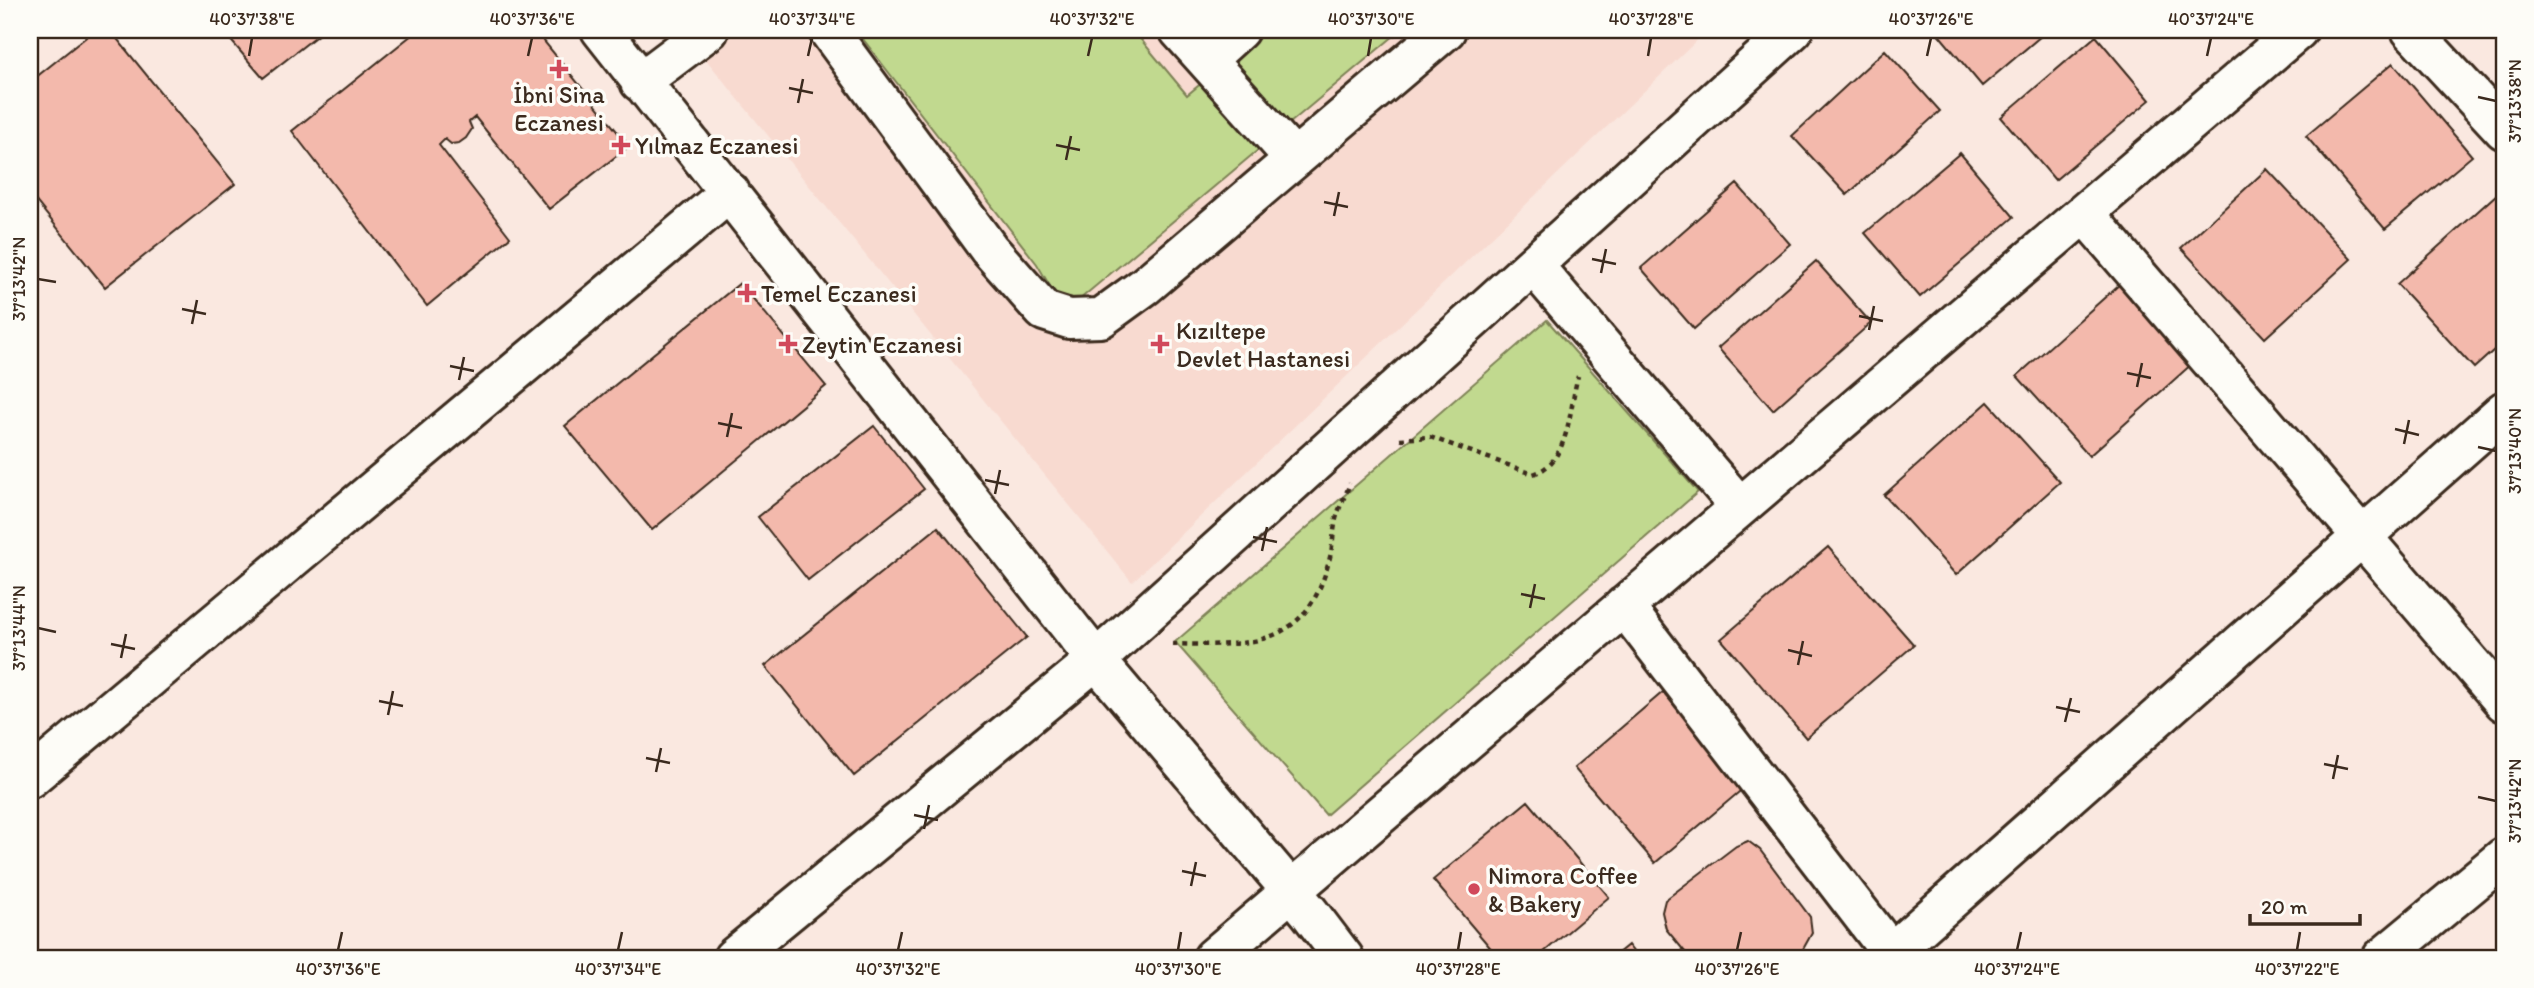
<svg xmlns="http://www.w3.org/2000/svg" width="2534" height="988" viewBox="0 0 2534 988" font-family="Itim,sans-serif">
<rect width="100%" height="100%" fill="#fae8e0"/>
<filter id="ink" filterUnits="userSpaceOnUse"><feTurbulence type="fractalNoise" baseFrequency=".0143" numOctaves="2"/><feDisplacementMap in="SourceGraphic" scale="14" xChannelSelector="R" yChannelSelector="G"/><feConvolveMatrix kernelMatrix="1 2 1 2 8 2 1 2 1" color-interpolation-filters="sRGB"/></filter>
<g filter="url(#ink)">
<path fill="#f8dad0" d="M 682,30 L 1708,30 L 1132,582 Z"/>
<path fill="#c1d98f" stroke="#7e8256" stroke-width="2" d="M 856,30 L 1133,30 L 1187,95 L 1266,30 L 1401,30 L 1079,300 L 1054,293 L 1037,264 Z
M 1547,320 L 1698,492 L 1326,815 L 1175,642 Z"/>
<path fill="#f3b9ac" stroke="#3b2a1e" stroke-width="2" d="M 95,30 L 110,30 L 235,184 L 105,287 L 30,194 L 30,82 Z
M 222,30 L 324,30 L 263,78 Z
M 418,30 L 535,30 L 629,146 L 549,209 L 475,117 L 469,122 L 472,129 L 466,138 L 459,143 L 451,144 L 445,139 L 439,145 L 510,237 L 427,306 L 292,131 Z
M 1935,30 L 2048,30 L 1982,86 Z
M 2096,36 L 2150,100 L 2055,180 L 2001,117 Z
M 1885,50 L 1940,111 L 1847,195 L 1792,136 Z
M 2393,63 L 2472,156 L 2385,229 L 2306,136 Z
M 1960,153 L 2014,217 L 1920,297 L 1865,233 Z
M 2267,169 L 2351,259 L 2265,338 L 2181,248 Z
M 1737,184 L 1790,244 L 1694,329 L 1641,268 Z
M 2497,194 L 2504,202 L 2504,341 L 2474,368 L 2397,284 Z
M 1816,261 L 1871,323 L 1773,410 L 1718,348 Z
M 740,283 L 826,386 L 652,530 L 565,426 Z
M 2121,283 L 2193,363 L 2089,456 L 2017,376 Z
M 1988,402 L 2060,482 L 1956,575 L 1884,495 Z
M 874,426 L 924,489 L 808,580 L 758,517 Z
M 938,527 L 1027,637 L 854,776 L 765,666 Z
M 1828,547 L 1914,645 L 1806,738 L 1721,639 Z
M 1663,692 L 1745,787 L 1655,863 L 1574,768 Z
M 1528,801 L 1609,897 L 1537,958 L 1499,958 L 1433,880 Z
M 1748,841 L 1760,850 L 1810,917 L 1812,933 L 1802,951 L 1793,958 L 1690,958 L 1666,929 L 1662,912 L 1665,900 L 1736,846 Z
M 1628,945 L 1638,958 L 1612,958 Z"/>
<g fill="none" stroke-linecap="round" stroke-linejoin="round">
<defs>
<path id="minor" d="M 601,30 L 1096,660 L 1309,912 L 1344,958
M 828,30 L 989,249 L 1044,311 L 1069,319 L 1101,318 L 1145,286 L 1446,30
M 1179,30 L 1293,157
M 2411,30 L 2504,130
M 1206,60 L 1239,30
M 640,82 L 709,30
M 2085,214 L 2504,702
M 1533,265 L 1740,507
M 1624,606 L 1895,958
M 30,778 L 730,192
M 1891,953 L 2504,411
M 733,958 L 1096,660 L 1793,30
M 1213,958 L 2298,30
M 2382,958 L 2504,857"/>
</defs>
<use href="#minor" stroke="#3b2a1e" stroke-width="44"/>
<path stroke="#3b2a1e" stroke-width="4.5" stroke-dasharray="5 5" stroke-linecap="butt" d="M 1400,439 L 1430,437 L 1533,474 C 1570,463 1569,408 1578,376
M 1172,644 C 1249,646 1306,649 1329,561 C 1333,547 1333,533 1336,519 C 1339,507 1346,495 1350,483"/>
<use href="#minor" stroke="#fdfcf7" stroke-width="38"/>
</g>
</g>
<path fill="none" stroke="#3b2a1e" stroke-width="2.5" d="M 249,56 L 252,38M 528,56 L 532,38M 808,56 L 812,38M 1088,56 L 1092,38M 1368,56 L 1371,38M 1648,56 L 1651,38M 1927,56 L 1931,38M 2207,56 L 2211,38M 789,88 L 813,93M 2478,97 L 2496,101M 798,103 L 803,79M 1056,145 L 1080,150M 1066,160 L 1071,136M 1324,202 L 1348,207M 1334,216 L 1339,192M 1592,259 L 1616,264M 1601,273 L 1606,249M 38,279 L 56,282M 182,309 L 206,314M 1859,316 L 1883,321M 192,324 L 197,300M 1869,330 L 1874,306M 450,366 L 474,371M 2127,373 L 2151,378M 459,380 L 464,357M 2137,387 L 2142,363M 718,423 L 742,428M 2395,429 L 2419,435M 727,437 L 732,413M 2404,444 L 2409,420M 2478,447 L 2496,451M 985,480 L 1009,485M 995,494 L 1000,470M 1253,537 L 1277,542M 1262,551 L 1267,527M 1521,594 L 1545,599M 1530,608 L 1535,584M 38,628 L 56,632M 111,644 L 135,649M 1788,650 L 1812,656M 121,658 L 126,634M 1798,665 L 1803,641M 379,701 L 403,706M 2056,707 L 2080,712M 388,715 L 393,691M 2065,722 L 2071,698M 646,758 L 670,763M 2324,764 L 2348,769M 656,772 L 661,748M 2333,779 L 2338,755M 2478,797 L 2496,801M 914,815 L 938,820M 924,829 L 929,805M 1182,871 L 1206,876M 1191,886 L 1196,862M 338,950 L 342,932M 618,950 L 622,932M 898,950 L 902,932M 1178,950 L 1181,932M 1458,950 L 1461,932M 1737,950 L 1741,932M 2017,950 L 2021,932M 2297,950 L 2300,932"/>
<g fill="#d1495b" stroke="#fdfcf7" stroke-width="2.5">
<path d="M555.5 58.5h7v7h7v7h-7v7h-7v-7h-7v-7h7z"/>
<path d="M617.5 134.5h7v7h7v7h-7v7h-7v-7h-7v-7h7z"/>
<path d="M743.5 282.5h7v7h7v7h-7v7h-7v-7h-7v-7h7z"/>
<path d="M784.5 333.5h7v7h7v7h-7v7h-7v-7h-7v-7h7z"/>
<path d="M1156.5 333.5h7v7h7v7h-7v7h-7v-7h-7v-7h7z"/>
<circle cx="1474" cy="889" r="7"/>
</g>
<g text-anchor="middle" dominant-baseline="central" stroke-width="7" stroke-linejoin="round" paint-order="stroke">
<g font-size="24" fill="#3b2a1e" stroke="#fdfcf7" text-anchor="start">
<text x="559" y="94" text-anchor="middle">İbni Sina<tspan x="559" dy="28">Eczanesi</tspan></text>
<text x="635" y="145">Yılmaz Eczanesi</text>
<text x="761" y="293">Temel Eczanesi</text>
<text x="1176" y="330">Kızıltepe<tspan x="1176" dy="28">Devlet Hastanesi</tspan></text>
<text x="802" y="344">Zeytin Eczanesi</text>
<text x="1488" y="875">Nimora Coffee<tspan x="1488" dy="28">&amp; Bakery</tspan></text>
</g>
</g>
<rect width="2534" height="988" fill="none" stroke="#fdfcf7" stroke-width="77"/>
<path d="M2250 914v10h110v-10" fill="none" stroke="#3b2a1e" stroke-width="3.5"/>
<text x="2261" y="914" font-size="21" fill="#3b2a1e" stroke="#fdfcf7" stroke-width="5" paint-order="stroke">20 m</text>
<rect x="38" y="38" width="2458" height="912" fill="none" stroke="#3b2a1e" stroke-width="2.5"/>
<g font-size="18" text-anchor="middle" fill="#3b2a1e">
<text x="252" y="25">40°37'38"E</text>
<text x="532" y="25">40°37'36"E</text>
<text x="812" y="25">40°37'34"E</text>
<text x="1092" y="25">40°37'32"E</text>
<text x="1371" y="25">40°37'30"E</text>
<text x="1651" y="25">40°37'28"E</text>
<text x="1931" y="25">40°37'26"E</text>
<text x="2211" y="25">40°37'24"E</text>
<text transform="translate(2515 101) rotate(-90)" y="6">37°13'38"N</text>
<text transform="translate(19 279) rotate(-90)" y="6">37°13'42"N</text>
<text transform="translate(2515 451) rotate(-90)" y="6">37°13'40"N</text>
<text transform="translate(19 628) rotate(-90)" y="6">37°13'44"N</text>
<text transform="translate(2515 801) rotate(-90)" y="6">37°13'42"N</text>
<text x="338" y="975">40°37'36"E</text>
<text x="618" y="975">40°37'34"E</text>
<text x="898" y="975">40°37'32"E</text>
<text x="1178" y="975">40°37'30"E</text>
<text x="1458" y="975">40°37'28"E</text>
<text x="1737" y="975">40°37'26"E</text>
<text x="2017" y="975">40°37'24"E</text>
<text x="2297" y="975">40°37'22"E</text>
</g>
</svg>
